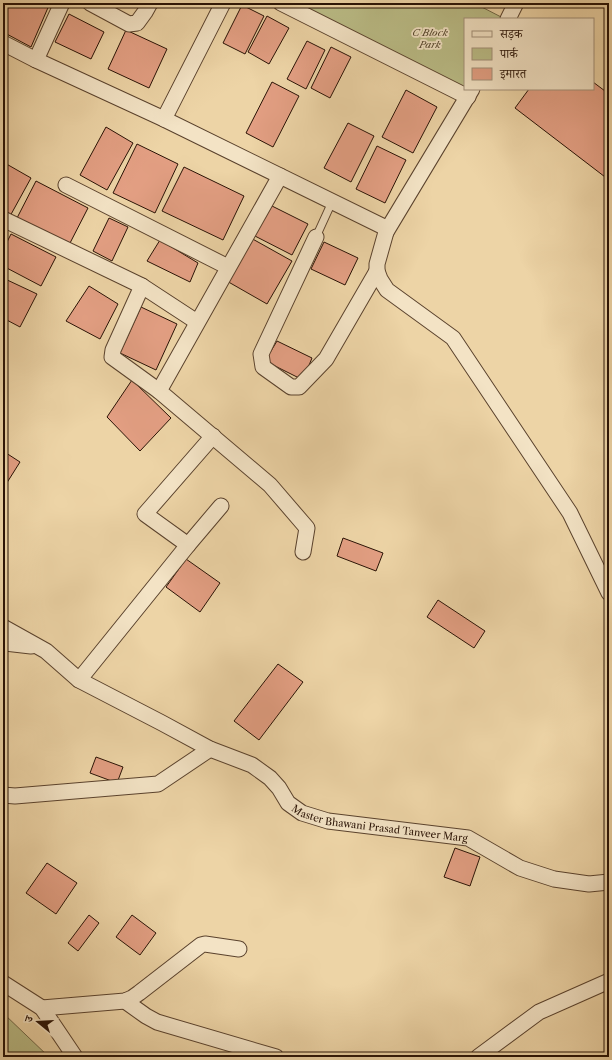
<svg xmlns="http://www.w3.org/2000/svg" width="612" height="1060" viewBox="0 0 612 1060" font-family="'Libre Caslon Text','Noto Serif Devanagari',serif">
<rect width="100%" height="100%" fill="#edd4a6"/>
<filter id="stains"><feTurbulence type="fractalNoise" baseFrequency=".005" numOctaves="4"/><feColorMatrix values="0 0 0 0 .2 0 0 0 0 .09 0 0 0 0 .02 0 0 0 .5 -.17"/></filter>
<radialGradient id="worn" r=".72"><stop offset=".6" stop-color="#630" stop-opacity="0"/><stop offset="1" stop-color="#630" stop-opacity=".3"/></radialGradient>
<path fill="#babc86" stroke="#726746" d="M 281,3 L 474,3 L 505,19 L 465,19 L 465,89 L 468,97 Z
M 3,1013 L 49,1057 L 3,1057 Z"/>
<path fill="#e39f83" stroke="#291205" d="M 3,3 L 50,3 L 31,47 L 3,32 Z
M 242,5 L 264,16 L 245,54 L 223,43 Z
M 69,14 L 104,32 L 91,59 L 55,42 Z
M 267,16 L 289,28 L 269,64 L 248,52 Z
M 126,30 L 167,49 L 149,88 L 108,69 Z
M 307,41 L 325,50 L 306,89 L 287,79 Z
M 331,47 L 351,57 L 330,98 L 311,88 Z
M 272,82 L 299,96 L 273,147 L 246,133 Z
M 593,82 L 609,94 L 609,180 L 515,108 L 529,89 L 593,89 Z
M 406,90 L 437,107 L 413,153 L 382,137 Z
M 348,123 L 374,136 L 351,182 L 324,168 Z
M 106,127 L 133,143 L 107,190 L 80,175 Z
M 137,144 L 178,164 L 155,213 L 113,193 Z
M 377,146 L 406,160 L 385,203 L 356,189 Z
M 3,162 L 31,178 L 9,218 L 3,214 Z
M 184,167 L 244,196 L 223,240 L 162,211 Z
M 36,181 L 88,208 L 69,245 L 17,218 Z
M 268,204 L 308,224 L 292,255 L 253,235 Z
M 109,218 L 128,227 L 112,261 L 93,251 Z
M 11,234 L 56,257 L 41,286 L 3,266 L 3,250 Z
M 249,237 L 292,261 L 267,304 L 225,280 Z
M 160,240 L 198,263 L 190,282 L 147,261 Z
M 324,242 L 358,258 L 345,285 L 311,269 Z
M 3,278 L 37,294 L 20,327 L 3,318 Z
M 89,286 L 118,304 L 100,339 L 66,321 Z
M 141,307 L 177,324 L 156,370 L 120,353 Z
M 277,341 L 312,358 L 303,380 L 265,361 Z
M 132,380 L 171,418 L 140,451 L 107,417 Z
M 3,451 L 20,462 L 3,489 Z
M 343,538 L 383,553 L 376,571 L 337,556 Z
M 186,559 L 220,583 L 200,612 L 166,587 Z
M 438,600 L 485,631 L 474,648 L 427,617 Z
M 278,664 L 303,682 L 259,740 L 234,721 Z
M 96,757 L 123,767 L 117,783 L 90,773 Z
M 455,848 L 480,857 L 470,886 L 444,877 Z
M 47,863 L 77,883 L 56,914 L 26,893 Z
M 89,915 L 99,923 L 78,951 L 68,943 Z
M 132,915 L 156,933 L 140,955 L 116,937 Z"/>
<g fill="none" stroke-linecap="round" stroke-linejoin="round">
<defs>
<path id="lane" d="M 316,237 L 332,202"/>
<g id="street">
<path d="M 90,3 L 129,24 L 137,23 L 145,12 L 150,3"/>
<path d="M 281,3 L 468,97"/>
<path d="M 508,19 L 516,3"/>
<path d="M 3,43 L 36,60 L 164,119 L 384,227 L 386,229 L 386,232 L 377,264 L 377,271 L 380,279 L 387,290 L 453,338 L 570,513 L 609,593"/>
<path d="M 36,60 L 62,3"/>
<path d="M 164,119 L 223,3"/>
<path d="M 280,176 L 159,391 L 270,485 L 307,528 L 303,552"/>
<path d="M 66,185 L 228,267"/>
<path d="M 3,219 L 142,286"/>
<path d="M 386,232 L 472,89"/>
<path d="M 316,237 L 261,354 L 263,367 L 291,387 L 299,387 L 326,359 L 377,271"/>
<path d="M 159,391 L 112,357 L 113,350 L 142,286 L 197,322"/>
<path d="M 188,545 L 221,506"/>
<path id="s1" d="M 3,627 L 46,651 L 79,680 L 162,723 L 210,749 L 252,765 L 270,778 L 279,788 L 288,803 L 302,813 L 328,821 L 468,838 L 520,868 L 554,879 L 589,884 L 609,882"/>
<path d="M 3,643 L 5,643 L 31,646"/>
<path d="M 79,680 L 188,545 L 145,514 L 213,436"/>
<path d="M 3,795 L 15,796 L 158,784 L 210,749"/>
<path d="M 3,983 L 42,1008 L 75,1057"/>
<path d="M 125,1001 L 146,1016 L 157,1022 L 276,1057"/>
<path d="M 42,1008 L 125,1001 L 132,998 L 139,993 L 201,945 L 205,944 L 239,949"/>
<path d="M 478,1057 L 539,1012 L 609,981"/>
</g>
</defs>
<use href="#lane" stroke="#5a422d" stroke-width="9"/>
<use href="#street" stroke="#5a422d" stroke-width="17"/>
<use href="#lane" stroke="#f3e3c5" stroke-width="7"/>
<use href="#street" stroke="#f3e3c5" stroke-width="15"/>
</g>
<g text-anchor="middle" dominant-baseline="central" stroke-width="3.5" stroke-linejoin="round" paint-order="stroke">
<g font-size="10" font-style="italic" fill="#54452c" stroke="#f3e3c5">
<text x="430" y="32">C Block<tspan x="430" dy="12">Park</tspan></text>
</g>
<g font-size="10" fill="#291205" stroke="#f3e3c5">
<text stroke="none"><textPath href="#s1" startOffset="435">Master Bhawani Prasad Tanveer Marg</textPath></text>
</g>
</g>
<rect width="612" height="1060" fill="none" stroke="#edd4a6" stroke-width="16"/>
<rect x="4" y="4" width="604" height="1052" fill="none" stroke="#291205" stroke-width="2"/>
<rect x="8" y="8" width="596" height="1044" fill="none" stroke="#291205"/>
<rect x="464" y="18" width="130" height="72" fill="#f3e3c5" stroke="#a28f78"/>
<rect x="472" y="31" width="20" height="6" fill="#f3e3c5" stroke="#a28f78"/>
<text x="500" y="38" font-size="12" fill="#291205">सड़क</text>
<rect x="472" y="48" width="20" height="12" fill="#babc86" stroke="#a28f78"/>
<text x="500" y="58" font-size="12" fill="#291205">पार्क</text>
<rect x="472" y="68" width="20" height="12" fill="#e39f83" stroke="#a28f78"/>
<text x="500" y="78" font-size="12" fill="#291205">इमारत</text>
<g transform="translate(38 1022) rotate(288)" stroke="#f3e3c5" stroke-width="3" paint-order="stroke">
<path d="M0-3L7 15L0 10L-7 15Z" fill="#291205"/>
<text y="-6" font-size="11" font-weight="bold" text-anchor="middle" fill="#291205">उ</text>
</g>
<rect width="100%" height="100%" filter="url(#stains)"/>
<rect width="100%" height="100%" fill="url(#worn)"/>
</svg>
